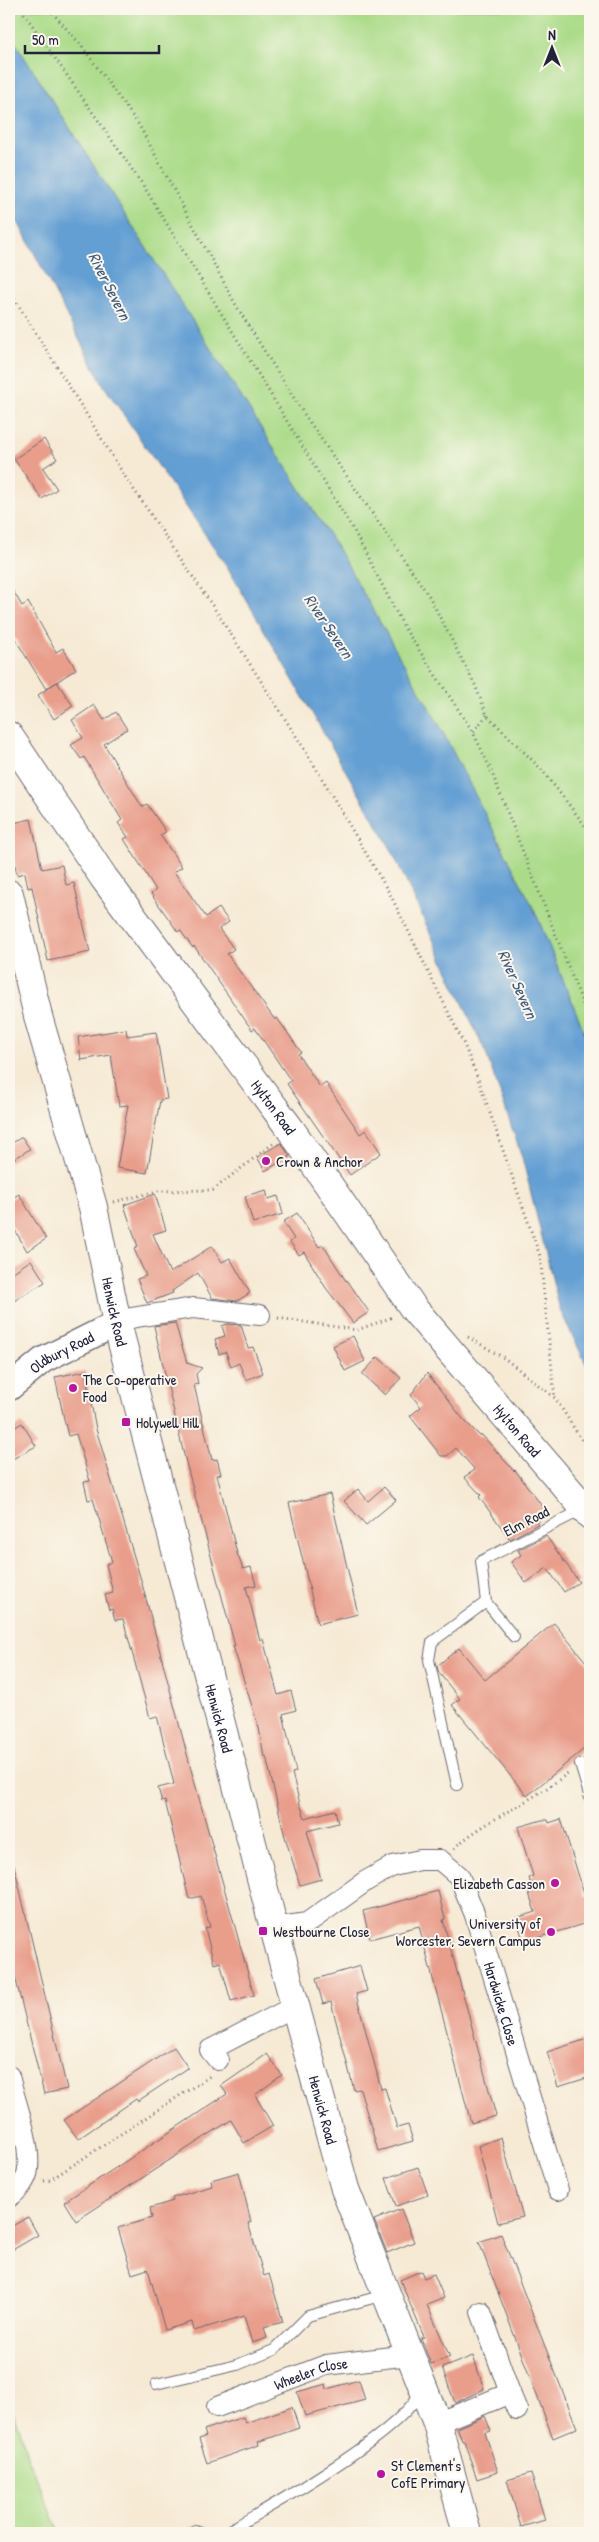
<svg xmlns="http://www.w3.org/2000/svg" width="599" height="2542" viewBox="0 0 599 2542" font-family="'Patrick Hand',sans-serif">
<rect width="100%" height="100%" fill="#fbf7ec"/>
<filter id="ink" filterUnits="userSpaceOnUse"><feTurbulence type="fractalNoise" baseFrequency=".02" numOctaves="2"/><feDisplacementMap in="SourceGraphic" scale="10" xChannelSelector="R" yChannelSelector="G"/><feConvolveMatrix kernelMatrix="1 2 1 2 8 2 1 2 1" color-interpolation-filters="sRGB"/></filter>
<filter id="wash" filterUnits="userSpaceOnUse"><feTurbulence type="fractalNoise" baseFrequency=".0096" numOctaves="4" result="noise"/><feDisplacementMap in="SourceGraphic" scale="20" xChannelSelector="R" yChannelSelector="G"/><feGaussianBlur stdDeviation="1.12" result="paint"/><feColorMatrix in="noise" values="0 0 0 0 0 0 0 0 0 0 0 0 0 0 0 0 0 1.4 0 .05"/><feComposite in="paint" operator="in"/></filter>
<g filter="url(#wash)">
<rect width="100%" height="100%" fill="#f6ead5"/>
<path fill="#abdb89" stroke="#667e62" d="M 9,9 L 590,9 L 590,1046 L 534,909 L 439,725 L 335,544 L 9,33 Z
M 9,2402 L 20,2429 L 28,2459 L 59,2533 L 9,2533 Z"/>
<path fill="#639fd3" stroke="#426087" d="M 9,33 L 335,544 L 439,725 L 534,909 L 590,1046 L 590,1372 L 560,1310 L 522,1157 L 486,1053 L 391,849 L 228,568 L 102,383 L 19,224 L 9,214 Z"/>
<g id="blocks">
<path fill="#e99e8c" d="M 44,439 L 57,459 L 43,468 L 57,489 L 42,499 L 14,459 Z
M 9,584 L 22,606 L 28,602 L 56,652 L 63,648 L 76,669 L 46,689 L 9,629 Z
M 57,682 L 73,706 L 54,719 L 38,695 Z
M 94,705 L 104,720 L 116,712 L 127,729 L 104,744 L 142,807 L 147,804 L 166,832 L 160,835 L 182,867 L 174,872 L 206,917 L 219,908 L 229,922 L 219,929 L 234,949 L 227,954 L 275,1020 L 277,1018 L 301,1052 L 298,1054 L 320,1087 L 326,1083 L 360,1134 L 366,1130 L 381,1153 L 350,1175 L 287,1084 L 291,1081 L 255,1028 L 252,1030 L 194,946 L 193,948 L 180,930 L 178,932 L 151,894 L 156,890 L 124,839 L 128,837 L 118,823 L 122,820 L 84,757 L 81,759 L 71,745 L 83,738 L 72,720 Z
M 31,819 L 42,869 L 62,865 L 66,885 L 74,883 L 90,952 L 48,961 L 32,887 L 28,888 L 25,873 L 17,875 L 9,837 L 9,824 Z
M 126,1029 L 127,1036 L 156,1032 L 167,1099 L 160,1100 L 147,1173 L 117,1168 L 128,1105 L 119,1106 L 111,1055 L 81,1060 L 78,1037 Z
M 22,1137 L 30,1149 L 9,1162 L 9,1145 Z
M 281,1143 L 290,1156 L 265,1171 L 257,1157 Z
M 266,1190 L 268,1199 L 278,1196 L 283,1214 L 253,1223 L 245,1196 Z
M 19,1194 L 46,1239 L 27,1251 L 9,1220 L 9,1200 Z
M 155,1194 L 166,1230 L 153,1234 L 170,1273 L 212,1246 L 222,1262 L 230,1258 L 250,1293 L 237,1301 L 212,1298 L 198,1273 L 172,1291 L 173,1293 L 147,1303 L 137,1279 L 146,1276 L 134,1249 L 138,1247 L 124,1205 Z
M 297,1213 L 319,1247 L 323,1245 L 346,1281 L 347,1280 L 369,1312 L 353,1323 L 326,1288 L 304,1252 L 299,1255 L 290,1242 L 294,1239 L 283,1222 Z
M 31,1260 L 45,1282 L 9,1304 L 9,1275 Z
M 175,1323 L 187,1363 L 202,1368 L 196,1374 L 198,1384 L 194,1385 L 212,1460 L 217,1459 L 221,1474 L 217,1475 L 237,1553 L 243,1569 L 251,1567 L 256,1585 L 246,1587 L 260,1640 L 263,1639 L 278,1695 L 291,1691 L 296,1710 L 283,1714 L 296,1772 L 292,1773 L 300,1804 L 305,1818 L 335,1810 L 338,1823 L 307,1831 L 321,1879 L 300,1885 L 285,1837 L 266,1756 L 264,1756 L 259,1728 L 233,1646 L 235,1646 L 183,1451 L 154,1326 Z
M 227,1324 L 241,1325 L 248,1348 L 253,1347 L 263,1373 L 246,1380 L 239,1363 L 231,1367 L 226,1352 L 219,1354 L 215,1339 L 225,1336 L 222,1326 Z
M 353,1336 L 365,1361 L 345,1371 L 333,1346 Z
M 378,1357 L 401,1378 L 385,1395 L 362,1374 Z
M 85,1371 L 96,1429 L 141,1580 L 192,1773 L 254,1995 L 231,2001 L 220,1962 L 214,1964 L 205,1928 L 210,1927 L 201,1896 L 189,1899 L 165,1801 L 162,1802 L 158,1788 L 174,1784 L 157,1716 L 150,1718 L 123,1619 L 115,1620 L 112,1609 L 109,1610 L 105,1595 L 113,1593 L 106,1564 L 112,1562 L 93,1499 L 88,1500 L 84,1482 L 90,1481 L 76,1434 L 68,1436 L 64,1419 L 55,1377 Z
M 427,1373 L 463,1419 L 480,1436 L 482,1435 L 514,1471 L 515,1470 L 548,1514 L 536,1522 L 538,1524 L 510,1539 L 479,1497 L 481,1495 L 464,1477 L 475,1470 L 456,1448 L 447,1456 L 441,1456 L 410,1416 L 421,1407 L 411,1395 Z
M 22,1423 L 36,1446 L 9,1461 L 9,1431 Z
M 384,1487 L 396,1500 L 366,1525 L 344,1501 L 358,1489 L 368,1501 Z
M 330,1494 L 358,1614 L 318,1624 L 289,1503 Z
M 546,1536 L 579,1582 L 564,1592 L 547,1568 L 526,1583 L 511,1562 L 521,1555 L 518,1550 Z
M 554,1623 L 590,1667 L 590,1744 L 527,1796 L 452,1705 L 460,1699 L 439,1673 L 437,1666 L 459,1648 L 485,1680 Z
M 561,1819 L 585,1896 L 590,1895 L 590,1922 L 524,1942 L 516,1918 L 535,1912 L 528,1890 L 532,1888 L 529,1878 L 533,1876 L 518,1827 L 542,1820 L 548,1820 L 549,1823 Z
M 14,1865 L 67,2089 L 44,2094 L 9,1952 L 9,1866 Z
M 438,1891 L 445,1919 L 443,1920 L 496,2116 L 471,2123 L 419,1926 L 370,1939 L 363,1911 Z
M 360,1966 L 367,1991 L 356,1994 L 381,2089 L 385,2088 L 397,2128 L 408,2125 L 413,2141 L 378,2151 L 360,2089 L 354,2090 L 331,2002 L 323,2004 L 316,1979 Z
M 590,2038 L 590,2077 L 558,2087 L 547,2052 Z
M 174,2047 L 188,2068 L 138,2101 L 136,2099 L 78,2139 L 64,2120 Z
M 267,2054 L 282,2075 L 255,2095 L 273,2126 L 244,2143 L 231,2120 L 76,2221 L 64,2202 L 227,2094 L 221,2086 Z
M 501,2137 L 523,2217 L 498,2223 L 478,2146 Z
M 418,2167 L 428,2195 L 396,2206 L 386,2178 Z
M 239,2172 L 251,2222 L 248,2223 L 264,2276 L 269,2274 L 283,2322 L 264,2327 L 267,2338 L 252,2343 L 244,2316 L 194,2331 L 192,2322 L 165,2330 L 148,2269 L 132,2274 L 118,2228 L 152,2218 L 150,2208 L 173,2201 L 172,2198 L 212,2186 L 211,2180 Z
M 401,2209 L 414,2242 L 387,2253 L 374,2220 Z
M 28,2217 L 38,2235 L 9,2252 L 9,2228 Z
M 501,2234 L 577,2428 L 553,2438 L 479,2242 Z
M 421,2271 L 424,2278 L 434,2274 L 444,2298 L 427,2305 L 450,2357 L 431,2364 L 421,2338 L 424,2337 L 400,2280 Z
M 473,2356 L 484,2389 L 455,2403 L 442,2368 Z
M 359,2380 L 365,2400 L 305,2416 L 297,2392 L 326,2384 L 327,2389 Z
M 292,2407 L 299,2428 L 258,2442 L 259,2445 L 207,2463 L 199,2439 L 206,2436 L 204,2430 L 243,2417 L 245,2423 Z
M 485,2416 L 491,2431 L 485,2433 L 498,2472 L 477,2479 L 464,2441 L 462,2441 L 457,2428 Z
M 531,2473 L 545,2520 L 521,2527 L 507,2480 Z"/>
</g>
</g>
<g filter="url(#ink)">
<use href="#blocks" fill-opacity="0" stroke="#6c6871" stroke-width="1"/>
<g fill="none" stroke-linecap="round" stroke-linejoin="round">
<defs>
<path id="service" d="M 514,1637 L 486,1602 L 481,1561 L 570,1516 L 581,1506
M 580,1764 L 590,1798
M 457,1785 L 429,1660 L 432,1642 L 486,1602
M 156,2384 L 237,2365 L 274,2350 L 308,2316 L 384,2295
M 189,2533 L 195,2530 L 202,2533
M 224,2533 C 267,2509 401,2433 420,2392"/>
<g id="minor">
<path d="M 117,1323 L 131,1318 L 193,1308 L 260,1315"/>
<path id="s1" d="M 274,1928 L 307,1923 L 366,1881 L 393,1866 L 420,1860 L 440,1860 L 459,1876 L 475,1915 L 558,2190"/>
<path d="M 218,2060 L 210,2050 L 297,2005"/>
<path d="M 9,2076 C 15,2102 31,2142 28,2169 C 27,2180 18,2191 9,2197"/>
<path d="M 510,2393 L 517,2410"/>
<path id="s2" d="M 217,2407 L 326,2365 L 409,2355"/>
<path d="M 437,2423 L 510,2393 L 481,2312"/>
</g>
<g id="tertiary">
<path id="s3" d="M 9,1388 L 43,1360 L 117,1323"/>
</g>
<g id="secondary">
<path id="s4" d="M 9,894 L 39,1020 L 93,1207 L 117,1323 L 274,1928 L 345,2189 L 437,2423 L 467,2533"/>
</g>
<g id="primary">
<path id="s5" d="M 9,736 L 104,878 L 291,1130 L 414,1309 L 590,1515"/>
</g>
</defs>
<use href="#service" stroke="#6c6871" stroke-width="12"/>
<use href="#minor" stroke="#6c6871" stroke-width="22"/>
<use href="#tertiary" stroke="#6c6871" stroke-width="28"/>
<use href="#secondary" stroke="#6c6871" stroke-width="30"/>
<use href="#primary" stroke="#6c6871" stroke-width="30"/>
<path stroke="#6c6871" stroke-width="3" stroke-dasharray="1 4" stroke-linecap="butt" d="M 21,9 L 143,185 L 354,531 L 405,629 L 473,732
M 49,9 L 81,45 L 139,125 L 237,307 L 302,411 L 429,596 L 475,685 L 487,715 L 542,770 L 590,832
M 9,290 L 126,478 L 218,614 L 310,758 L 391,896 L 462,1040 L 477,1076 L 540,1256 L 555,1398
M 487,715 L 473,732 L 490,768 L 590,1022
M 114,1202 L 158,1191 L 213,1190 L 275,1142
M 278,1318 L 357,1330 L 393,1317
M 468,1337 L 504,1358 L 555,1398 L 590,1453
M 454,1848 C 490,1817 532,1802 569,1772
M 44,2181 L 50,2180 L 210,2076"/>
<use href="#service" stroke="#fff" stroke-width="10"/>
<use href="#minor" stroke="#fff" stroke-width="20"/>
<use href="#tertiary" stroke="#fff" stroke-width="25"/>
<use href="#secondary" stroke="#fff" stroke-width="28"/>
<use href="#primary" stroke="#fff" stroke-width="28"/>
</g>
</g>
<g fill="#b5179e" stroke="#fbf7ec" stroke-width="2">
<circle cx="266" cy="1161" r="5"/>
<circle cx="73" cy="1388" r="5"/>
<rect x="121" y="1417" width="10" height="10" rx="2.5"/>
<circle cx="555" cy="1883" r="5"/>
<rect x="258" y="1926" width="10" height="10" rx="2.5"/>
<circle cx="551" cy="1932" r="5"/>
<circle cx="381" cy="2474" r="5"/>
</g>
<g text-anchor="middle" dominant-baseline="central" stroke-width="4" stroke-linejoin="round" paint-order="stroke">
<g font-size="15" fill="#22223b" stroke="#fbf7ec">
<text stroke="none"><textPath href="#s5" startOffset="456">Hylton Road</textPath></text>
<text stroke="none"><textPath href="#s4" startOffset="431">Henwick Road</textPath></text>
<text stroke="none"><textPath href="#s3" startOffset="64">Oldbury Road</textPath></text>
<text stroke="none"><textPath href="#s5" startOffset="861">Hylton Road</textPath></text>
<text transform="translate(526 1521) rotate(-27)">Elm Road</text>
<text stroke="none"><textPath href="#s4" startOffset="851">Henwick Road</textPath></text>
<text stroke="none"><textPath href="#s1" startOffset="344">Hardwicke Close</textPath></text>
<text stroke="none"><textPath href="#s4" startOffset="1256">Henwick Road</textPath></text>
<text stroke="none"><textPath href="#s2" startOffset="100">Wheeler Close</textPath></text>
</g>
<g font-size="15" fill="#22223b" stroke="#fbf7ec" text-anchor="start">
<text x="276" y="1161">Crown &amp; Anchor</text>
<text x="83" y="1379">The Co-operative<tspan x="83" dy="17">Food</tspan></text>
<text x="136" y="1422">Holywell Hill</text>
<text x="545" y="1883" text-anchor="end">Elizabeth Casson</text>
<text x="541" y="1923" text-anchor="end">University of<tspan x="541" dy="17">Worcester, Severn Campus</tspan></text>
<text x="273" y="1931">Westbourne Close</text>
<text x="391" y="2465">St Clement's<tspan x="391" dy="17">CofE Primary</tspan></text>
</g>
<g font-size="16" font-style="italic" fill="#3f5a7f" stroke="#fbf7ec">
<text transform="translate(110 286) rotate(63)">River Severn</text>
<text transform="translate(329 626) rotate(56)">River Severn</text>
<text transform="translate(518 984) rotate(66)">River Severn</text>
</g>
</g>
<rect width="599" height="2542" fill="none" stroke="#fbf7ec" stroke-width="30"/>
<g transform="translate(552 48)" stroke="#fbf7ec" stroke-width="4" paint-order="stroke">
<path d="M0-4L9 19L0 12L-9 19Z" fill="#22223b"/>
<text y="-8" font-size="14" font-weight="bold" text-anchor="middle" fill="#22223b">N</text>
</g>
<path d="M25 45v8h134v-8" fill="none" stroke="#22223b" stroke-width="2.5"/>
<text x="32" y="45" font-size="15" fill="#22223b" stroke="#fbf7ec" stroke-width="4" paint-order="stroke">50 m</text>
</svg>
